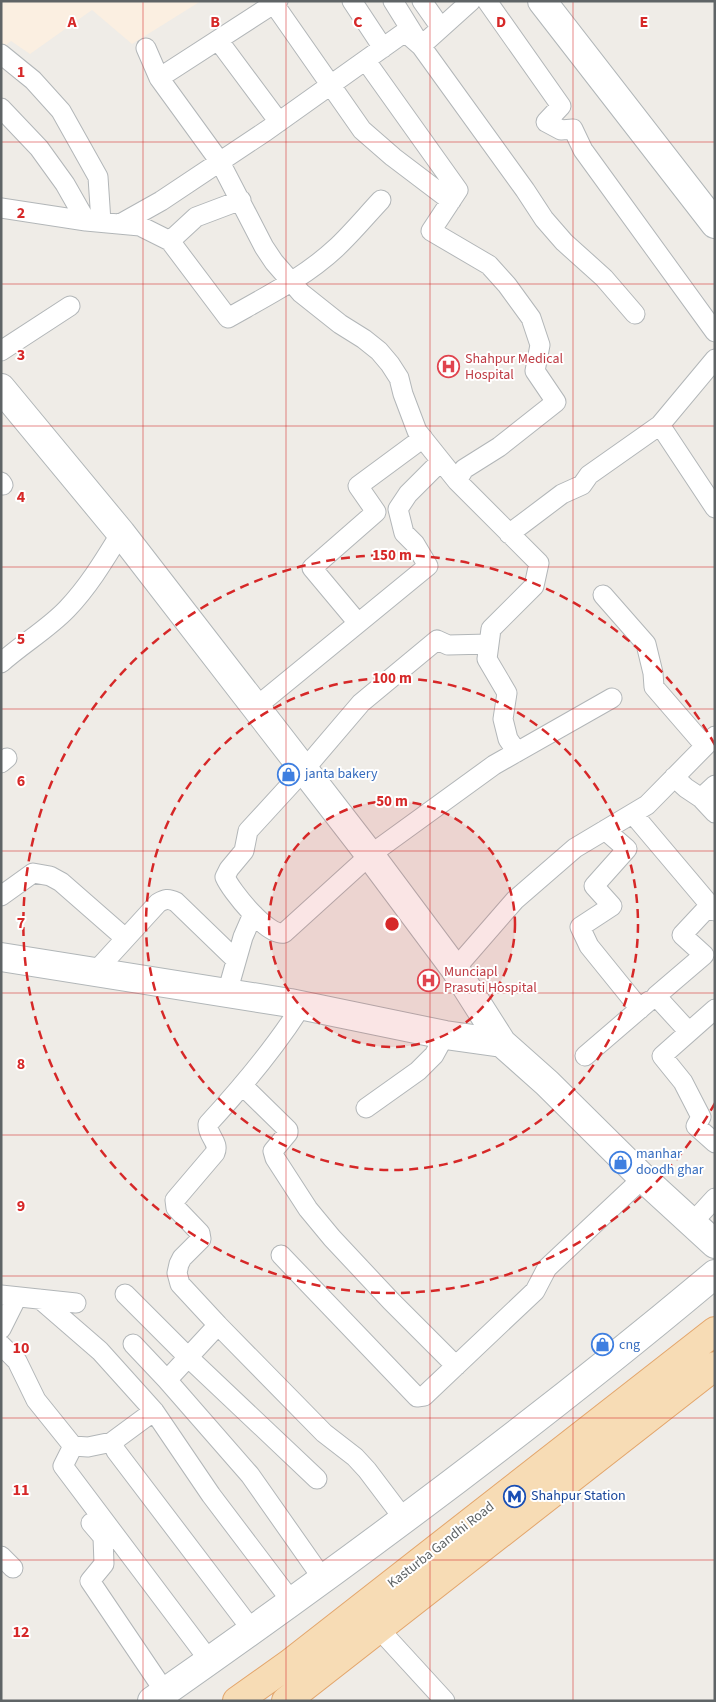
<svg xmlns="http://www.w3.org/2000/svg" width="716" height="1702" viewBox="0 0 716 1702" font-family="'Source Sans 3',sans-serif">
<rect width="100%" height="100%" fill="#efece7"/>
<path fill="#fbefe1" d="M 1,1 L 201,1 L 132,44 L 92,10 L 30,54 L 11,41 L 1,49 Z"/>
<g fill="none" stroke-linecap="round" stroke-linejoin="round">
<defs>
<path id="street" d="M 278,1 L 159,78 L 220,162 L 264,247 L 274,262 L 301,293 L 340,324 L 364,339 L 379,351 L 390,364 L 399,378 L 403,394 L 417,431 L 457,481 L 539,563 L 534,586 L 491,629 L 487,659 L 507,693 L 503,719 L 508,739 L 517,752
M 352,1 L 383,48
M 393,1 L 421,46 L 525,190 L 544,219 L 564,242 L 604,278 L 635,314
M 422,1 L 441,28
M 487,1 L 561,106 L 546,122 L 561,130 L 573,129 L 583,150 L 715,332
M 274,4 L 362,130 L 393,157 L 451,201
M 218,40 L 279,122
M 146,48 L 159,78
M 1,54 L 33,80 L 61,111 L 98,177 L 101,222
M 366,61 L 458,190 L 431,231 L 489,265 L 507,285 L 531,318 L 540,345 L 535,371 L 556,402 L 499,447 L 464,469 L 457,481
M 1,108 L 39,148 L 65,184 L 86,221
M 1,208 L 86,221 L 140,226 L 170,241 L 228,318 C 265,297 305,277 336,248 C 352,233 366,216 381,200
M 120,224 L 161,201 L 266,131 L 405,32 L 421,46 L 471,1
M 170,241 L 196,217 L 241,200
M 1,351 L 70,306
M 660,425 L 715,508
M 1,482 L 3,485
M 509,534 L 562,494 L 582,485 L 589,475 L 660,425 L 715,359
M 603,595 L 646,644 L 653,673 L 654,687 L 705,746
M 358,623 L 312,568 L 376,512 L 358,486 L 423,438
M 489,644 L 448,645 L 437,640 L 361,703 L 303,771 L 248,831 L 244,851 L 229,869 L 225,877 C 231,891 268,937 284,933 L 370,855 L 494,765 L 612,698
M 1,663 C 22,644 48,629 67,609 C 89,586 105,559 121,533
M 256,707 L 428,566 L 415,544 L 404,533 L 398,509 L 408,494 L 441,461
M 1,763 L 7,758
M 674,777 L 686,788 L 701,798 L 715,785
M 701,798 L 715,813
M 633,814 L 715,911
M 605,830 L 627,849 L 594,886 L 612,906 L 580,927 L 589,946 L 640,1009
M 1,896 L 33,873 L 50,876 L 61,882 L 125,938
M 455,969 L 515,900 L 575,848 L 647,805 L 715,736
M 95,972 L 158,903 C 165,899 168,898 176,902 L 236,960
M 227,993 L 243,937 L 253,914
M 302,1005 C 275,1048 242,1087 208,1124 C 207,1136 220,1142 215,1153 L 175,1200 L 176,1208 L 200,1233 L 201,1239 L 182,1258 L 179,1264 L 177,1273 L 180,1284 L 218,1325 L 324,1433 L 355,1457 L 367,1470 L 404,1519
M 715,1009 L 662,1056 L 683,1082 L 701,1117 L 696,1126 L 715,1143
M 689,1032 L 656,996 L 704,955 L 682,935 L 710,905
M 585,1056 L 649,1001
M 243,1086 L 288,1130 L 288,1133 L 273,1151 L 275,1158 L 308,1209 L 332,1238 L 391,1301 L 456,1366
M 366,1108 L 418,1071 L 434,1055 L 445,1035
M 692,1223 L 715,1198
M 281,1255 L 417,1397 L 424,1396 L 535,1291 L 547,1268 L 643,1178
M 125,1294 L 188,1357 L 317,1479
M 1,1295 L 76,1303
M 40,1299 L 100,1351 L 154,1411 L 211,1495 L 292,1602
M 1,1329 L 17,1297
M 133,1344 L 167,1380 L 250,1475 L 323,1579
M 1,1345 L 17,1361 L 36,1400 L 73,1446
M 167,1380 L 218,1325
M 154,1411 L 112,1442 L 116,1451 L 252,1630
M 112,1442 L 88,1447 L 73,1446 L 63,1466 L 209,1660
M 91,1523 L 103,1537 L 104,1564 L 90,1581 L 165,1692
M 1,1556 L 13,1568
M 379,1629 L 445,1701"/>
<path id="secondary" d="M 542,1 L 715,224
M 1,388 L 121,533 L 370,855 L 455,969 L 502,1043
M 1,957 L 290,1003 L 445,1035 L 502,1043 L 547,1083 L 643,1178 L 715,1244
M 152,1701 C 345,1566 534,1426 715,1274"/>
<path id="primary" d="M 237,1701 L 289,1664 L 715,1331
M 286,1701 L 715,1366"/>
</defs>
<use href="#street" stroke="#b2b6b8" stroke-width="21"/>
<use href="#secondary" stroke="#b1b6b8" stroke-width="30"/>
<use href="#primary" stroke="#e3a66c" stroke-width="30"/>
<use href="#street" stroke="#fff" stroke-width="19"/>
<use href="#secondary" stroke="#fff" stroke-width="28"/>
<use href="#primary" stroke="#f7dcb5" stroke-width="28"/>
</g>
<path fill="none" stroke="#d62828" stroke-width="1" stroke-opacity="0.55" d="M 143,1 L 143,1701M 286,1 L 286,1701M 430,1 L 430,1701M 573,1 L 573,1701M 1,142 L 715,142M 1,284 L 715,284M 1,426 L 715,426M 1,567 L 715,567M 1,709 L 715,709M 1,851 L 715,851M 1,993 L 715,993M 1,1135 L 715,1135M 1,1276 L 715,1276M 1,1418 L 715,1418M 1,1560 L 715,1560"/>
<circle cx="392" cy="924" r="123" fill="#d62828" fill-opacity=".12"/>
<g fill="none" stroke="#d62828" stroke-width="2.5" stroke-dasharray="9 6">
<circle cx="392" cy="924" r="123"/>
<circle cx="392" cy="924" r="246"/>
<path d="M715 1103A369 369 0 1 1 715 745"/>
</g>
<defs>
<symbol id="hospital-ring" viewBox="-11 -11 22 22"><circle r="9.5" fill="#fff" stroke="#e0444e" stroke-width="1.5"/><path d="M-5-5h3v3.5h4V-5h3V5h-3V1.5h-4V5h-3Z" fill="#e0444e"/></symbol>
<symbol id="shop-ring" viewBox="-11 -11 22 22"><circle r="9.5" fill="#fff" stroke="#3f7fe0" stroke-width="1.5"/><path d="M-5-2.5h2.3a2.7 3.5 0 0 1 5.4 0H5L5.5 6h-11ZM-1.5-2.5h3a1.5 2.3 0 0 0-3 0Z" fill="#3f7fe0"/></symbol>
<symbol id="metro-ring" viewBox="-11 -11 22 22"><circle r="9.5" fill="#fff" stroke="#1a4fb4" stroke-width="1.5"/><path d="M-5.5 5V-5H-3L0 0L3-5H5.5V5H3V-.5L0 4L-3-.5V5Z" fill="#1a4fb4"/></symbol>
</defs>
<g fill-rule="evenodd">
<use href="#hospital-ring" x="436" y="354" width="25" height="25"/>
<use href="#shop-ring" x="276" y="762" width="25" height="25"/>
<use href="#hospital-ring" x="416" y="968" width="25" height="25"/>
<use href="#shop-ring" x="608" y="1150" width="25" height="25"/>
<use href="#shop-ring" x="590" y="1332" width="25" height="25"/>
<use href="#metro-ring" x="502" y="1484" width="25" height="25"/>
</g>
<g text-anchor="middle" dominant-baseline="central" stroke-width="4" stroke-linejoin="round" paint-order="stroke">
<g font-size="14" fill="#be3a42" stroke="#fff" text-anchor="start">
<text x="465" y="359">Shahpur Medical<tspan x="465" dy="16">Hospital</tspan></text>
<text x="444" y="972">Munciapl<tspan x="444" dy="16">Prasuti Hospital</tspan></text>
</g>
<g font-size="14" fill="#366cbe" stroke="#fff" text-anchor="start">
<text x="305" y="774">janta bakery</text>
<text x="636" y="1154">manhar<tspan x="636" dy="16">doodh ghar</tspan></text>
<text x="619" y="1345">cng</text>
</g>
<g font-size="14" fill="#164399" stroke="#fff" text-anchor="start">
<text x="531" y="1496">Shahpur Station</text>
</g>
<g font-size="14" fill="#5f6466" stroke="#fff">
<text transform="translate(441 1545) rotate(-38)">Kasturba Gandhi Road</text>
</g>
</g>
<g font-size="16" text-anchor="middle" font-weight="bold" fill="#d62828" stroke="#fff" stroke-width="4" stroke-linejoin="round" paint-order="stroke">
<text x="72" y="27">A</text>
<text x="215" y="27">B</text>
<text x="358" y="27">C</text>
<text x="501" y="27">D</text>
<text x="644" y="27">E</text>
<text x="21" y="77">1</text>
<text x="21" y="218">2</text>
<text x="21" y="360">3</text>
<text x="21" y="502">4</text>
<text x="21" y="644">5</text>
<text x="21" y="786">6</text>
<text x="21" y="928">7</text>
<text x="21" y="1069">8</text>
<text x="21" y="1211">9</text>
<text x="21" y="1353">10</text>
<text x="21" y="1495">11</text>
<text x="21" y="1637">12</text>
</g>
<circle cx="392" cy="924" r="8" fill="#d62828" stroke="#fff" stroke-width="2.5"/>
<g font-size="15" text-anchor="middle" font-weight="bold" fill="#d62828" stroke="#fff" stroke-width="4" stroke-linejoin="round" paint-order="stroke">
<text x="392" y="560">150 m</text>
<text x="392" y="683">100 m</text>
<text x="392" y="806">50 m</text>
</g>
<rect width="716" height="1702" fill="none" stroke="#5f6466" stroke-width="5"/>
</svg>
